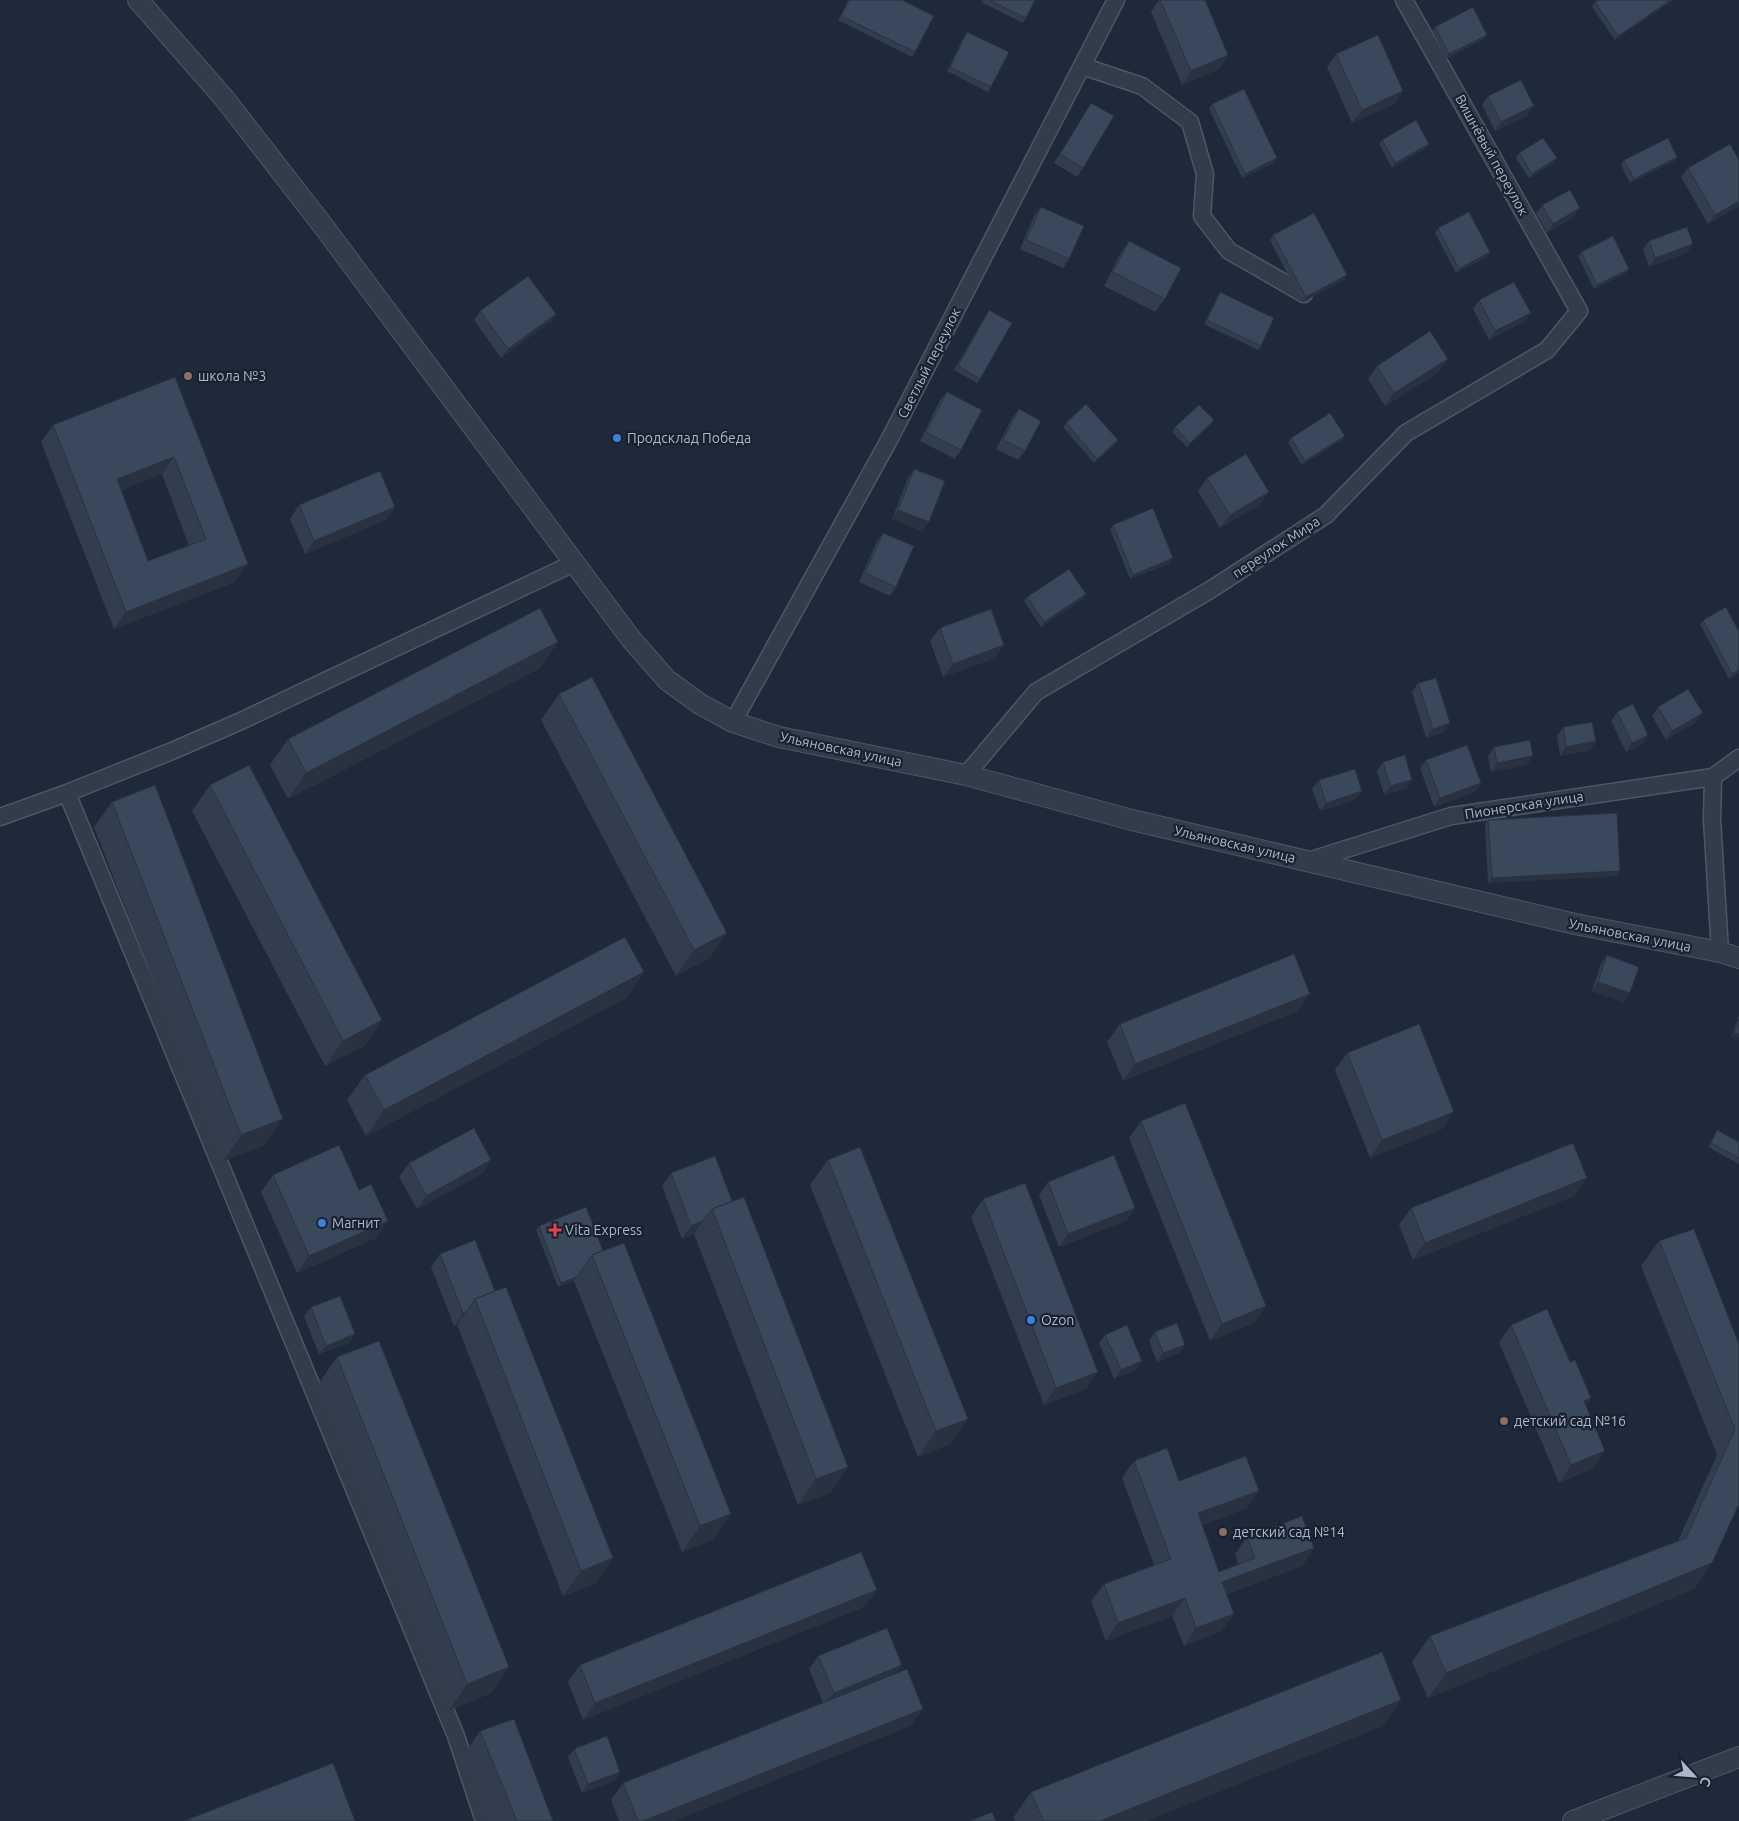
<svg xmlns="http://www.w3.org/2000/svg" width="1739" height="1821" viewBox="0 0 1739 1821" font-family="Ubuntu,sans-serif">
<rect width="100%" height="100%" fill="#1e2a3a"/>
<g fill="none" stroke-linecap="round" stroke-linejoin="round">
<defs>
<path id="minor" d="M 1082,66 L 1142,86 L 1190,122 L 1205,174 L 1202,216 L 1229,251 L 1304,294
M 733,722 L 888,442 L 1116,0
M 966,775 L 1036,692 L 1210,590 L 1326,515 L 1406,433 L 1547,350 L 1579,311 L 1404,0
M 1713,777 L 1712,819 L 1720,952
M 67,793 L 456,1736 L 484,1821
M 0,817 L 67,793 L 172,751 L 241,721 L 574,563
M 1308,861 L 1451,816 L 1713,777 L 1739,758"/>
<path id="tertiary" d="M 138,0 L 224,98 L 324,227 L 631,639 L 667,680 L 700,704 L 733,722 L 779,737 L 966,775 L 1132,820 L 1575,924 L 1720,952 L 1739,958
M 1573,1821 L 1739,1757"/>
</defs>
<use href="#minor" stroke="#4d5765" stroke-width="19"/>
<use href="#tertiary" stroke="#4d5765" stroke-width="22"/>
<use href="#minor" stroke="#323c4a" stroke-width="16"/>
<use href="#tertiary" stroke="#323c4a" stroke-width="20"/>
</g>
<path fill="#323e4e" fill-rule="evenodd" d="M 848,0 L 902,0 L 915,52 L 912,57 L 838,20 Z
M 983,0 L 1035,0 L 1026,18 L 1023,23 L 981,2 Z
M 1159,0 L 1205,0 L 1228,55 L 1219,69 L 1182,85 L 1151,12 Z
M 1674,0 L 1615,40 L 1592,7 L 1595,2 Z
M 1435,27 L 1487,35 L 1484,39 L 1446,59 L 1432,31 Z
M 967,32 L 991,87 L 988,92 L 947,71 L 964,36 Z
M 1336,54 L 1403,91 L 1394,104 L 1352,123 L 1327,67 Z
M 1488,96 L 1528,115 L 1495,131 L 1482,105 Z
M 1091,103 L 1083,168 L 1077,177 L 1054,163 Z
M 1212,104 L 1274,163 L 1242,178 L 1209,109 Z
M 1382,140 L 1429,144 L 1426,148 L 1392,168 L 1379,144 Z
M 1519,153 L 1557,158 L 1553,163 L 1529,178 L 1516,158 Z
M 1677,157 L 1674,161 L 1630,183 L 1621,165 L 1624,160 Z
M 1739,160 L 1739,206 L 1708,224 L 1681,177 L 1688,168 Z
M 1542,205 L 1574,217 L 1547,233 L 1536,214 Z
M 1041,207 L 1069,259 L 1063,268 L 1020,249 L 1034,216 Z
M 1438,228 L 1490,252 L 1487,257 L 1456,273 L 1435,233 Z
M 1273,235 L 1347,275 L 1344,280 L 1302,302 L 1270,240 Z
M 1129,241 L 1165,299 L 1155,312 L 1104,286 L 1120,254 Z
M 1649,241 L 1687,253 L 1649,267 L 1643,249 Z
M 1581,252 L 1626,273 L 1594,289 L 1578,256 Z
M 1220,292 L 1261,346 L 1258,350 L 1204,324 L 1217,297 Z
M 1479,300 L 1531,313 L 1524,322 L 1489,340 L 1473,309 Z
M 989,310 L 980,379 L 977,383 L 954,370 Z
M 480,311 L 556,314 L 550,322 L 501,358 L 474,320 Z
M 1377,366 L 1439,372 L 1385,406 L 1368,379 Z
M 175,377 L 235,582 L 114,629 L 41,442 L 53,425 ZM 162,474 L 189,546 L 148,561 L 121,490 Z
M 947,392 L 961,450 L 955,459 L 920,441 L 940,400 Z
M 1019,409 L 1025,451 L 1018,460 L 996,449 L 1012,418 Z
M 1066,423 L 1115,445 L 1094,463 L 1063,427 Z
M 1211,425 L 1187,447 L 1172,432 L 1175,427 Z
M 1291,438 L 1342,440 L 1302,465 L 1288,443 Z
M 914,469 L 922,531 L 892,519 L 908,478 Z
M 1207,478 L 1269,492 L 1259,505 L 1220,528 L 1198,491 Z
M 299,505 L 395,507 L 386,520 L 305,554 L 290,519 Z
M 1113,525 L 1173,558 L 1170,563 L 1130,579 L 1110,529 Z
M 883,533 L 896,587 L 890,596 L 859,582 L 877,541 Z
M 1027,597 L 1083,599 L 1041,627 L 1024,601 Z
M 1703,620 L 1739,632 L 1739,673 L 1729,679 L 1700,624 Z
M 940,628 L 995,658 L 943,677 L 930,641 Z
M 558,642 L 540,668 L 288,799 L 270,765 L 288,739 Z
M 1418,683 L 1444,732 L 1426,738 L 1412,692 Z
M 559,694 L 727,933 L 709,958 L 676,976 L 541,720 Z
M 1658,707 L 1696,722 L 1666,740 L 1652,716 Z
M 1617,712 L 1648,735 L 1642,744 L 1626,752 L 1611,721 Z
M 1563,727 L 1596,741 L 1590,750 L 1560,756 L 1557,736 Z
M 1494,747 L 1527,765 L 1491,772 L 1488,756 Z
M 1426,760 L 1481,783 L 1475,792 L 1434,807 L 1420,768 Z
M 1383,762 L 1412,780 L 1406,789 L 1384,795 L 1377,771 Z
M 1319,780 L 1362,791 L 1355,800 L 1320,811 L 1312,789 Z
M 210,785 L 382,1020 L 364,1046 L 325,1066 L 192,811 Z
M 112,802 L 265,1145 L 223,1161 L 94,827 Z
M 1488,820 L 1620,871 L 1617,876 L 1488,883 L 1485,824 Z
M 1607,955 L 1624,1002 L 1592,991 L 1601,964 Z
M 644,972 L 626,998 L 366,1136 L 347,1100 L 365,1075 Z
M 1298,1011 L 1123,1081 L 1107,1042 L 1120,1024 Z
M 1739,1015 L 1739,1040 L 1731,1037 Z
M 1347,1053 L 1442,1129 L 1370,1158 L 1335,1070 Z
M 1141,1121 L 1254,1323 L 1210,1341 L 1129,1138 Z
M 1717,1130 L 1739,1142 L 1739,1164 L 1708,1147 Z
M 491,1160 L 482,1174 L 417,1209 L 399,1177 L 409,1163 Z
M 828,1160 L 968,1419 L 950,1444 L 918,1457 L 810,1185 Z
M 671,1173 L 732,1201 L 848,1467 L 830,1493 L 798,1505 L 694,1234 L 682,1239 L 662,1186 Z
M 273,1175 L 359,1190 L 376,1238 L 297,1273 L 261,1192 Z
M 1587,1178 L 1574,1196 L 1413,1260 L 1399,1225 L 1411,1208 Z
M 1048,1182 L 1135,1208 L 1126,1221 L 1059,1247 L 1039,1195 Z
M 983,1199 L 1086,1389 L 1044,1405 L 971,1217 Z
M 586,1207 L 713,1540 L 682,1552 L 574,1281 L 558,1287 L 536,1230 L 539,1226 Z
M 1659,1241 L 1739,1344 L 1739,1504 L 1712,1563 L 1694,1589 L 1428,1698 L 1412,1662 L 1430,1636 L 1678,1541 L 1717,1455 L 1641,1266 Z
M 440,1254 L 495,1291 L 613,1558 L 595,1584 L 563,1596 L 457,1325 L 454,1326 L 431,1267 Z
M 311,1307 L 349,1343 L 319,1354 L 304,1316 Z
M 1511,1325 L 1570,1362 L 1591,1398 L 1586,1405 L 1593,1468 L 1559,1483 L 1499,1342 Z
M 1155,1332 L 1185,1345 L 1179,1353 L 1157,1362 L 1149,1341 Z
M 1105,1335 L 1136,1370 L 1114,1379 L 1099,1343 Z
M 337,1357 L 509,1667 L 491,1693 L 449,1710 L 319,1383 Z
M 1134,1461 L 1179,1481 L 1247,1508 L 1202,1525 L 1219,1572 L 1238,1564 L 1235,1554 L 1247,1537 L 1314,1548 L 1302,1566 L 1227,1594 L 1222,1631 L 1184,1646 L 1172,1616 L 1106,1641 L 1091,1601 L 1104,1584 L 1154,1565 L 1122,1478 Z
M 877,1590 L 864,1607 L 583,1720 L 568,1682 L 580,1665 Z
M 818,1656 L 902,1665 L 896,1673 L 923,1709 L 910,1726 L 674,1821 L 619,1821 L 611,1800 L 623,1783 L 823,1703 L 809,1669 Z
M 1383,1726 L 1146,1821 L 1015,1821 L 1013,1818 L 1031,1792 Z
M 480,1731 L 553,1821 L 488,1821 L 462,1757 Z
M 574,1749 L 620,1772 L 614,1781 L 582,1793 L 568,1757 Z"/>
<path fill="#293240" d="M 1671,0 L 1674,0 L 1615,40 L 1618,36 Z
M 1487,35 L 1484,39 L 1446,59 L 1449,54 Z
M 1228,55 L 1219,69 L 1182,85 L 1191,71 Z
M 1403,91 L 1394,104 L 1352,123 L 1362,110 Z
M 1534,106 L 1528,115 L 1495,131 L 1501,122 Z
M 1429,144 L 1426,148 L 1392,168 L 1395,163 Z
M 1677,157 L 1674,161 L 1630,183 L 1634,179 Z
M 1277,158 L 1274,163 L 1242,178 L 1245,174 Z
M 1557,158 L 1553,163 L 1529,178 L 1532,174 Z
M 1739,201 L 1739,206 L 1708,224 L 1715,215 Z
M 1580,208 L 1574,217 L 1547,233 L 1553,224 Z
M 1693,244 L 1687,253 L 1649,267 L 1655,258 Z
M 1490,252 L 1487,257 L 1456,273 L 1459,269 Z
M 1629,269 L 1626,273 L 1594,289 L 1597,285 Z
M 1347,275 L 1344,280 L 1302,302 L 1306,297 Z
M 1531,313 L 1524,322 L 1489,340 L 1495,331 Z
M 556,314 L 550,322 L 501,358 L 508,349 Z
M 1448,359 L 1439,372 L 1385,406 L 1394,393 Z
M 1214,420 L 1211,425 L 1187,447 L 1190,443 Z
M 1345,436 L 1342,440 L 1302,465 L 1305,461 Z
M 1118,440 L 1115,445 L 1094,463 L 1097,459 Z
M 174,457 L 162,474 L 105,497 L 117,479 Z
M 1269,492 L 1259,505 L 1220,528 L 1230,515 Z
M 395,507 L 386,520 L 305,554 L 314,541 Z
M 898,510 L 929,522 L 922,531 L 892,519 Z
M 1173,558 L 1170,563 L 1130,579 L 1133,575 Z
M 248,564 L 235,582 L 114,629 L 126,612 Z
M 1086,594 L 1083,599 L 1041,627 L 1044,622 Z
M 558,642 L 540,668 L 288,799 L 306,773 Z
M 1004,645 L 995,658 L 943,677 L 953,664 Z
M 1739,670 L 1739,673 L 1729,679 L 1732,674 Z
M 1703,713 L 1696,722 L 1666,740 L 1672,731 Z
M 1450,723 L 1444,732 L 1426,738 L 1433,729 Z
M 1648,735 L 1642,744 L 1626,752 L 1632,743 Z
M 1596,741 L 1590,750 L 1560,756 L 1566,747 Z
M 1533,756 L 1527,765 L 1491,772 L 1497,763 Z
M 1412,780 L 1406,789 L 1384,795 L 1390,786 Z
M 1481,783 L 1475,792 L 1434,807 L 1440,798 Z
M 1362,791 L 1355,800 L 1320,811 L 1326,803 Z
M 1620,871 L 1617,876 L 1488,883 L 1492,878 Z
M 727,933 L 709,958 L 676,976 L 694,950 Z
M 644,972 L 626,998 L 366,1136 L 384,1110 Z
M 1598,982 L 1630,993 L 1624,1002 L 1592,991 Z
M 1310,994 L 1298,1011 L 1123,1081 L 1135,1064 Z
M 382,1020 L 364,1046 L 325,1066 L 343,1041 Z
M 1734,1033 L 1739,1034 L 1739,1040 L 1731,1037 Z
M 1454,1112 L 1442,1129 L 1370,1158 L 1382,1140 Z
M 283,1119 L 265,1145 L 223,1161 L 241,1135 Z
M 491,1160 L 482,1174 L 417,1209 L 426,1196 Z
M 1587,1178 L 1574,1196 L 1413,1260 L 1425,1243 Z
M 1135,1208 L 1126,1221 L 1059,1247 L 1068,1234 Z
M 388,1221 L 376,1238 L 297,1273 L 309,1256 Z
M 703,1221 L 694,1234 L 682,1239 L 691,1226 Z
M 577,1277 L 574,1281 L 558,1287 L 561,1283 Z
M 1266,1306 L 1254,1323 L 1210,1341 L 1222,1324 Z
M 466,1312 L 457,1325 L 454,1326 L 463,1313 Z
M 355,1334 L 349,1343 L 319,1354 L 326,1346 Z
M 1185,1345 L 1179,1353 L 1157,1362 L 1163,1353 Z
M 1142,1361 L 1136,1370 L 1114,1379 L 1121,1370 Z
M 1098,1372 L 1086,1389 L 1044,1405 L 1056,1388 Z
M 1591,1398 L 1579,1415 L 1584,1401 Z
M 968,1419 L 950,1444 L 918,1457 L 936,1431 Z
M 1605,1451 L 1593,1468 L 1559,1483 L 1571,1465 Z
M 848,1467 L 830,1493 L 798,1505 L 816,1479 Z
M 1259,1491 L 1247,1508 L 1185,1531 L 1198,1513 Z
M 731,1514 L 713,1540 L 682,1552 L 700,1526 Z
M 1314,1548 L 1302,1566 L 1210,1600 L 1222,1582 Z
M 613,1558 L 595,1584 L 563,1596 L 581,1571 Z
M 1712,1563 L 1694,1589 L 1428,1698 L 1446,1673 Z
M 877,1590 L 864,1607 L 583,1720 L 595,1703 Z
M 1185,1598 L 1172,1616 L 1106,1641 L 1118,1623 Z
M 1234,1614 L 1222,1631 L 1184,1646 L 1196,1628 Z
M 902,1665 L 893,1678 L 824,1706 L 834,1693 Z
M 509,1667 L 491,1693 L 449,1710 L 467,1684 Z
M 1401,1700 L 1383,1726 L 1146,1821 L 1100,1821 Z
M 923,1709 L 910,1726 L 674,1821 L 643,1821 Z
M 620,1772 L 614,1781 L 582,1793 L 588,1784 Z"/>
<path fill="#3a485b" stroke="#293240" fill-rule="evenodd" d="M 849,0 L 902,0 L 934,16 L 915,52 L 841,16 Z
M 989,0 L 1035,0 L 1026,18 Z
M 1160,0 L 1205,0 L 1228,55 L 1191,71 Z
M 1599,0 L 1671,0 L 1618,36 L 1595,2 Z
M 1473,7 L 1487,35 L 1449,54 L 1435,27 Z
M 967,32 L 1009,52 L 991,87 L 950,67 Z
M 1378,35 L 1403,91 L 1362,110 L 1336,54 Z
M 1521,80 L 1534,106 L 1501,122 L 1488,96 Z
M 1244,89 L 1277,158 L 1245,174 L 1212,104 Z
M 1091,103 L 1114,116 L 1083,168 L 1060,154 Z
M 1416,120 L 1429,144 L 1395,163 L 1382,140 Z
M 1543,138 L 1557,158 L 1532,174 L 1519,153 Z
M 1668,138 L 1677,157 L 1634,179 L 1624,160 Z
M 1730,144 L 1739,160 L 1739,201 L 1715,215 L 1688,168 Z
M 1570,190 L 1580,208 L 1553,224 L 1542,205 Z
M 1041,207 L 1084,226 L 1069,259 L 1026,240 Z
M 1469,212 L 1490,252 L 1459,269 L 1438,228 Z
M 1314,213 L 1347,275 L 1306,297 L 1273,235 Z
M 1687,227 L 1693,244 L 1655,258 L 1649,241 Z
M 1613,236 L 1629,269 L 1597,285 L 1581,252 Z
M 1129,241 L 1181,268 L 1165,299 L 1113,272 Z
M 528,276 L 556,314 L 508,349 L 480,311 Z
M 1514,282 L 1531,313 L 1495,331 L 1479,300 Z
M 1220,292 L 1274,318 L 1261,346 L 1207,320 Z
M 989,310 L 1012,323 L 980,379 L 958,366 Z
M 1430,331 L 1448,359 L 1394,393 L 1377,366 Z
M 175,377 L 248,564 L 126,612 L 53,425 ZM 174,457 L 206,539 L 148,561 L 117,479 Z
M 947,392 L 982,410 L 961,450 L 926,432 Z
M 1086,404 L 1118,440 L 1097,459 L 1066,423 Z
M 1199,405 L 1214,420 L 1190,443 L 1175,427 Z
M 1019,409 L 1041,421 L 1025,451 L 1003,440 Z
M 1330,413 L 1345,436 L 1305,461 L 1291,438 Z
M 1246,454 L 1269,492 L 1230,515 L 1207,478 Z
M 914,469 L 945,481 L 929,522 L 898,510 Z
M 380,471 L 395,507 L 314,541 L 299,505 Z
M 1153,508 L 1173,558 L 1133,575 L 1113,525 Z
M 883,533 L 914,546 L 896,587 L 865,573 Z
M 1069,569 L 1086,594 L 1044,622 L 1027,597 Z
M 1726,607 L 1739,632 L 1739,670 L 1732,674 L 1703,620 Z
M 540,608 L 558,642 L 306,773 L 288,739 Z
M 991,609 L 1004,645 L 953,664 L 940,628 Z
M 592,677 L 727,933 L 694,950 L 559,694 Z
M 1436,678 L 1450,723 L 1433,729 L 1418,683 Z
M 1688,689 L 1703,713 L 1672,731 L 1658,707 Z
M 1633,704 L 1648,735 L 1632,743 L 1617,712 Z
M 1592,722 L 1596,741 L 1566,747 L 1563,727 Z
M 1530,740 L 1533,756 L 1497,763 L 1494,747 Z
M 1467,745 L 1481,783 L 1440,798 L 1426,760 Z
M 1405,755 L 1412,780 L 1390,786 L 1383,762 Z
M 249,765 L 382,1020 L 343,1041 L 210,785 Z
M 1355,769 L 1362,791 L 1326,803 L 1319,780 Z
M 155,785 L 283,1119 L 241,1135 L 112,802 Z
M 1617,813 L 1620,871 L 1492,878 L 1488,820 Z
M 625,937 L 644,972 L 384,1110 L 365,1075 Z
M 1294,954 L 1310,994 L 1135,1064 L 1120,1024 Z
M 1607,955 L 1639,967 L 1630,993 L 1598,982 Z
M 1739,1019 L 1739,1034 L 1734,1033 Z
M 1419,1024 L 1454,1112 L 1382,1140 L 1347,1053 Z
M 1185,1103 L 1266,1306 L 1222,1324 L 1141,1121 Z
M 474,1128 L 491,1160 L 426,1196 L 409,1163 Z
M 1717,1130 L 1739,1142 L 1739,1158 L 1711,1143 Z
M 1573,1143 L 1587,1178 L 1425,1243 L 1411,1208 Z
M 339,1145 L 359,1190 L 371,1184 L 388,1221 L 309,1256 L 273,1175 Z
M 860,1147 L 968,1419 L 936,1431 L 828,1160 Z
M 1114,1155 L 1135,1208 L 1068,1234 L 1048,1182 Z
M 715,1156 L 732,1201 L 712,1209 L 703,1221 L 691,1226 L 671,1173 Z
M 1025,1183 L 1098,1372 L 1056,1388 L 983,1199 Z
M 744,1197 L 848,1467 L 816,1479 L 712,1209 Z
M 586,1207 L 603,1251 L 592,1255 L 577,1277 L 561,1283 L 539,1226 Z
M 1694,1229 L 1739,1344 L 1739,1504 L 1712,1563 L 1446,1673 L 1430,1636 L 1686,1538 L 1735,1429 L 1659,1241 Z
M 475,1240 L 495,1291 L 475,1299 L 466,1312 L 463,1313 L 440,1254 Z
M 624,1243 L 731,1514 L 700,1526 L 592,1255 Z
M 506,1287 L 613,1558 L 581,1571 L 475,1299 Z
M 340,1296 L 355,1334 L 326,1346 L 311,1307 Z
M 1547,1309 L 1570,1362 L 1575,1360 L 1591,1398 L 1584,1401 L 1605,1451 L 1571,1465 L 1511,1325 Z
M 1177,1323 L 1185,1345 L 1163,1353 L 1155,1332 Z
M 1127,1325 L 1142,1361 L 1121,1370 L 1105,1335 Z
M 379,1341 L 509,1667 L 467,1684 L 337,1357 Z
M 1167,1448 L 1179,1481 L 1246,1456 L 1259,1491 L 1198,1513 L 1219,1572 L 1255,1558 L 1247,1537 L 1302,1516 L 1314,1548 L 1222,1582 L 1234,1614 L 1196,1628 L 1185,1598 L 1118,1623 L 1104,1584 L 1171,1559 L 1134,1461 Z
M 861,1552 L 877,1590 L 595,1703 L 580,1665 Z
M 887,1628 L 902,1665 L 834,1693 L 818,1656 Z
M 1382,1652 L 1401,1700 L 1100,1821 L 1043,1821 L 1031,1792 Z
M 907,1669 L 923,1709 L 643,1821 L 638,1821 L 623,1783 Z
M 514,1719 L 553,1821 L 517,1821 L 480,1731 Z
M 607,1736 L 620,1772 L 588,1784 L 574,1749 Z
M 333,1763 L 355,1821 L 184,1821 Z
M 992,1812 L 996,1821 L 970,1821 Z"/>
<g fill="#8d6e63" stroke="#18212f" stroke-width="2">
<circle cx="188" cy="376" r="5"/>
<circle cx="1504" cy="1421" r="5"/>
<circle cx="1223" cy="1532" r="5"/>
</g>
<g fill="#3f7fe0" stroke="#18212f" stroke-width="2">
<circle cx="617" cy="438" r="5"/>
<circle cx="322" cy="1223" r="5"/>
<circle cx="1031" cy="1320" r="5"/>
</g>
<path fill="#e0444e" stroke="#18212f" stroke-width="2" d="M552.5 1222.5h5v5h5v5h-5v5h-5v-5h-5v-5h5z"/>
<g text-anchor="middle" dominant-baseline="central" stroke-width="4.5" stroke-linejoin="round" paint-order="stroke">
<g font-size="14" fill="#acb7c7" stroke="#18212f">
<text transform="translate(1492 155) rotate(61)">Вишнёвый переулок</text>
<text transform="translate(929 363) rotate(-63)">Светлый переулок</text>
<text transform="translate(1276 547) rotate(-33)">переулок Мира</text>
<text transform="translate(841 749) rotate(12)">Ульяновская улица</text>
<text transform="translate(1524 805) rotate(-9)">Пионерская улица</text>
<text transform="translate(1235 844) rotate(13)">Ульяновская улица</text>
<text transform="translate(1630 935) rotate(11)">Ульяновская улица</text>
</g>
<g font-size="14" fill="#acb7c7" stroke="#18212f" text-anchor="start">
<text x="198" y="376">школа №3</text>
<text x="627" y="438">Продсклад Победа</text>
<text x="332" y="1223">Магнит</text>
<text x="565" y="1230">Vita Express</text>
<text x="1041" y="1320">Ozon</text>
<text x="1514" y="1421">детский сад №16</text>
<text x="1233" y="1532">детский сад №14</text>
</g>
</g>
<g transform="translate(1694 1776) rotate(116)" stroke="#18212f" stroke-width="4" paint-order="stroke">
<path d="M0-4L9 19L0 12L-9 19Z" fill="#acb7c7"/>
<text y="-8" font-size="14" font-weight="bold" text-anchor="middle" fill="#acb7c7">С</text>
</g>
</svg>
